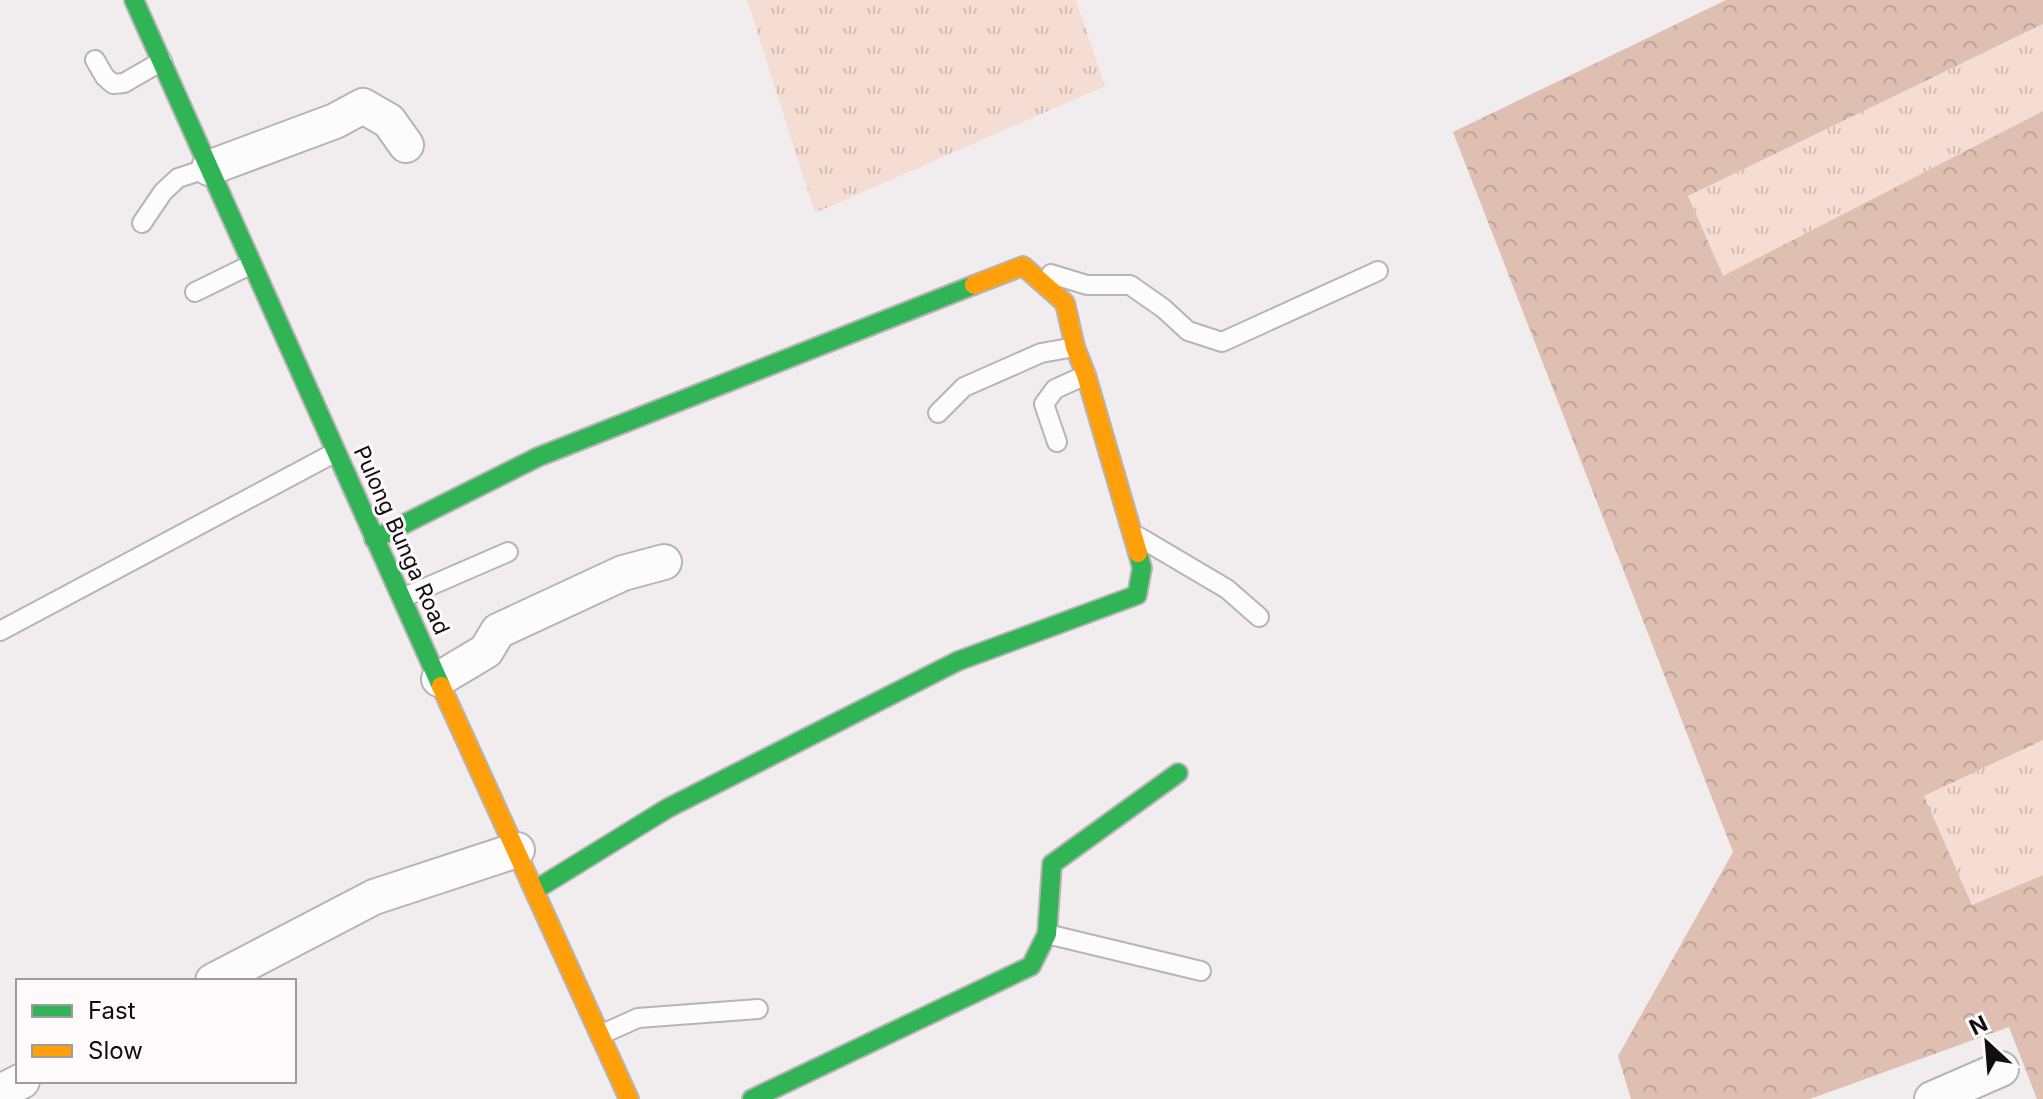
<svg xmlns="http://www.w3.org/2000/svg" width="2043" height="1099" viewBox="0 0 2043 1099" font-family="Inter,sans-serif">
<defs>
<pattern id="grass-tufts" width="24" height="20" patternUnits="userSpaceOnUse" patternTransform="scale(2)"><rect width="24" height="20" fill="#f6ddd4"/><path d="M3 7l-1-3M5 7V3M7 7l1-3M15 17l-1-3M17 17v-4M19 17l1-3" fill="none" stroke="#d2bcb5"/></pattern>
<pattern id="forest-crowns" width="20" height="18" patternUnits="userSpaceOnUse" patternTransform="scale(2)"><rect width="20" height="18" fill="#debfb2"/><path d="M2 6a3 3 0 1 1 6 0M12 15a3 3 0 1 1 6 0" fill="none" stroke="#bda398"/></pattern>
</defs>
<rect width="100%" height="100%" fill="#f1eced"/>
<path fill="url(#grass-tufts)" d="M 747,0 L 1076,0 L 1105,86 L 815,213 Z
M 2043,24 L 2043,111 L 1722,277 L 1688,196 Z
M 2043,740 L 2043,875 L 1972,905 L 1924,796 Z"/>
<path fill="url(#forest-crowns)" d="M 1726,0 L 2043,0 L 2043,24 L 1688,196 L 1723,276 L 2043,111 L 2043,740 L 1924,796 L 1972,905 L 2043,875 L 2043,1099 L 2037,1099 L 2009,1027 L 1810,1099 L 1631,1099 L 1618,1056 L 1733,852 L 1453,132 Z"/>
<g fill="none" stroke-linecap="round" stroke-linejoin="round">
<defs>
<path id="lane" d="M 95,60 L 105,77 L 113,84 L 124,83 L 162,61
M 142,223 L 163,192 L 178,178 L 209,168
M 1051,274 L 1087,285 L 1130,285 L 1163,308 L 1188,331 L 1222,342 L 1378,271
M 195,292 L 252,264
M 938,413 L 964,387 L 1041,353 L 1075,347
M 1057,442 L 1044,404 L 1055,389 L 1086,375
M 1139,537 L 1227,589 L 1259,617
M 402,598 L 508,552
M 0,631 L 336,452
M 1047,934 L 1201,971
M 600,1035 L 638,1018 L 758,1009"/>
<path id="street" d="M 209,168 L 335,121 L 363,106 L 389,121 L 406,145
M 439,679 L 486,651 L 498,631 L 623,573 L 664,562
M 213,981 L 374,897 L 517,850
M 0,1092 L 22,1081
M 1932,1099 L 2001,1069"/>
<path id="fast" d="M 134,0 L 441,686
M 374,539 L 538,457 L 974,285
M 535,890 L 668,808 L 958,661 L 1137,595 L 1142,568 L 1138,553
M 752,1099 L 1031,966 L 1047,934 L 1052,864 L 1178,773"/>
<path id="slow" d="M 974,285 L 1023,266 L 1065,303 L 1075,347 L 1086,375 L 1138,553
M 441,686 L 629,1099"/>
</defs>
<use href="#lane" stroke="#b8b4b5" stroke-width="22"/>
<use href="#street" stroke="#b8b4b5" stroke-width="38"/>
<use href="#fast" stroke="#b8b4b5" stroke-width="22"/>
<use href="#slow" stroke="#b8b4b5" stroke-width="22"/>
<use href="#lane" stroke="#fdfcfc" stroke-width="18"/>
<use href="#street" stroke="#fdfcfc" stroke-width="34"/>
<use href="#fast" stroke="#30b455" stroke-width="18"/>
<use href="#slow" stroke="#ff9f0a" stroke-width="18"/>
</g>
<g text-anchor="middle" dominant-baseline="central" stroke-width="6" stroke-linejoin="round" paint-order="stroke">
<g font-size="22" fill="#100e0e" stroke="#fef9fa">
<text transform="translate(402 540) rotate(66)">Pulong Bunga Road</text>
</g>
</g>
<rect x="16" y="979" width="280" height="104" fill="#fef9fa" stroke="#9f9b9c" stroke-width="2"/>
<rect x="32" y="1005" width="40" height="12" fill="#30b455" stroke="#9f9b9c" stroke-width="2"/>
<text x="88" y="1019" font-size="24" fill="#100e0e">Fast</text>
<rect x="32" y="1045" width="40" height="12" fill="#ff9f0a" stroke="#9f9b9c" stroke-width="2"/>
<text x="88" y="1059" font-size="24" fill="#100e0e">Slow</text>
<g transform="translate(1987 1043) rotate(334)" stroke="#fef9fa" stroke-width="6" paint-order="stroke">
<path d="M0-6L14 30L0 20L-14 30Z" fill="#100e0e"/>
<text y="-12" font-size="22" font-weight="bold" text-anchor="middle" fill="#100e0e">N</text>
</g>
</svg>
